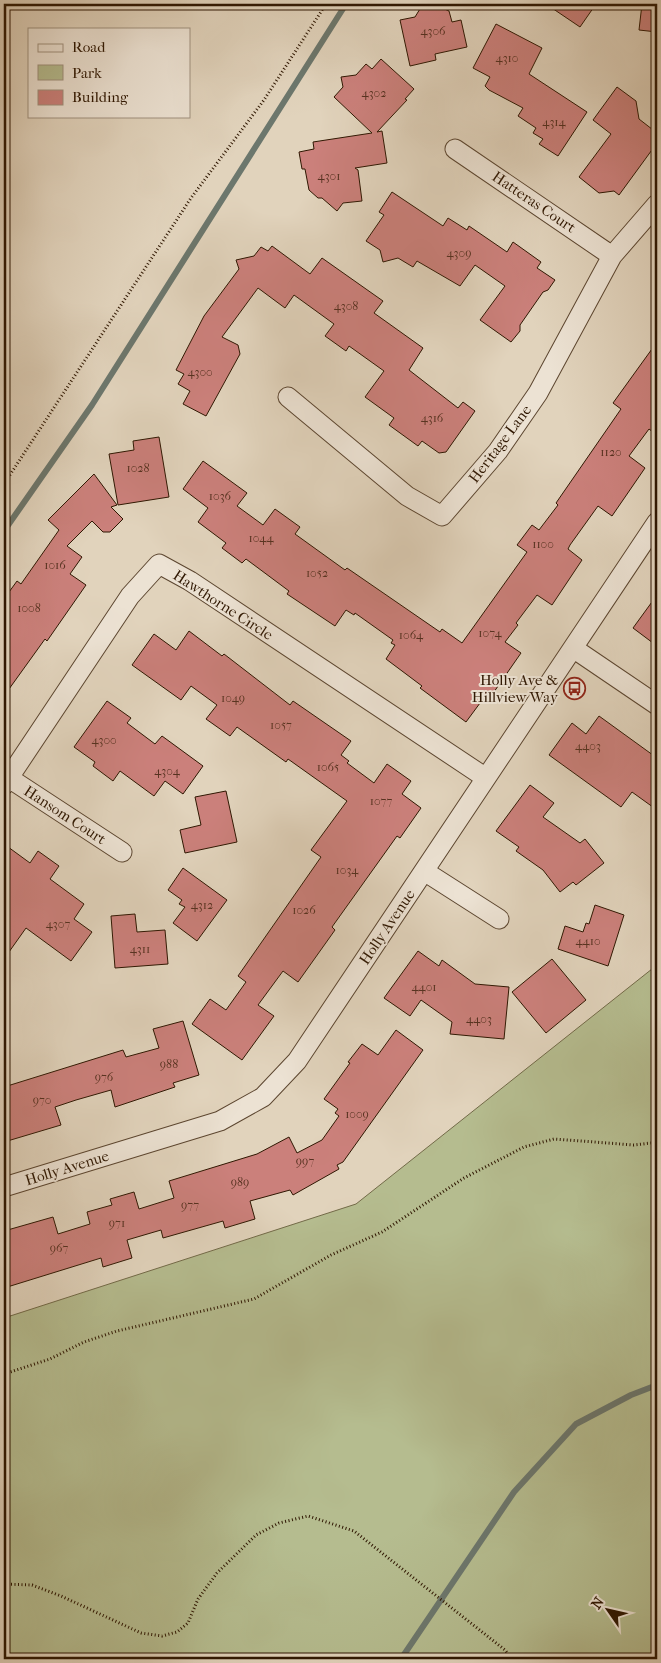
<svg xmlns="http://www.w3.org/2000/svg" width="661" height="1663" viewBox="0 0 661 1663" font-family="'IM FELL French Canon',serif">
<rect width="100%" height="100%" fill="#e1d3bc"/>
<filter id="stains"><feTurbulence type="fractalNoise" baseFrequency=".004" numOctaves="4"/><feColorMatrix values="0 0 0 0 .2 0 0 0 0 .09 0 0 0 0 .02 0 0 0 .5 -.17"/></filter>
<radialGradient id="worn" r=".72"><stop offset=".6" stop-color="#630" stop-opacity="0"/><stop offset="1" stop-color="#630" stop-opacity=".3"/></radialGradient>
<path fill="#b5bc8f" stroke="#726a48" d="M 657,965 L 657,1659 L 4,1659 L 4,1318 L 356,1204 Z"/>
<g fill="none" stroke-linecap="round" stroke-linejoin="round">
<path stroke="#6c776d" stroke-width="6" d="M 4,531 L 92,405 L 346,4
M 401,1659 L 514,1492 L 576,1424 L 631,1395 L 657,1385"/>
</g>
<path fill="#cb807b" stroke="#2f1702" d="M 423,4 L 434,4 L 449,11 L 452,22 L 461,20 L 467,47 L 435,54 L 436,60 L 410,66 L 400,20 L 415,17 Z
M 546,4 L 596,4 L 580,27 Z
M 642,4 L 657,4 L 657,32 L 639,30 Z
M 496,24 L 542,48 L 529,74 L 587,112 L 558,156 L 539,144 L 543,139 L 533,133 L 536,128 L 518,116 L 523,108 L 489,90 L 485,86 L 490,77 L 473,68 Z
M 381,59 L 414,89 L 405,99 L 407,100 L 377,132 L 382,131 L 387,163 L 355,168 L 358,170 L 362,201 L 343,203 L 337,211 L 322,198 L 318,198 L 309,190 L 305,169 L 302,169 L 299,152 L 314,149 L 313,142 L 372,133 L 334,97 L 343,87 L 341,77 L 356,75 L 366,64 L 372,69 Z
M 617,87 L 636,101 L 639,119 L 657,133 L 657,143 L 619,195 L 614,191 L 599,193 L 579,177 L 611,134 L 593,120 Z
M 392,192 L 443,226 L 448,218 L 467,230 L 469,226 L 507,252 L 513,242 L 541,262 L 537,268 L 555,280 L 548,290 L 543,292 L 520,325 L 520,331 L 511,342 L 480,320 L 505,286 L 475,265 L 460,286 L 417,261 L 413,267 L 398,258 L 383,262 L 380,250 L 366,241 L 384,215 L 379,212 Z
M 272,246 L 310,274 L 322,258 L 383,301 L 374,313 L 423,348 L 409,370 L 458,408 L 463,402 L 475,411 L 446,452 L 439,453 L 422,441 L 418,446 L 389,425 L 394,418 L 365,397 L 384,371 L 349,346 L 346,351 L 325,336 L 334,324 L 294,295 L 285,308 L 258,288 L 222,337 L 238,345 L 240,354 L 206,416 L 183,404 L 190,391 L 178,384 L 184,374 L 176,370 L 204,316 L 239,269 L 236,260 L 254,256 L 261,247 L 268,251 Z
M 657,342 L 657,435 L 649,429 L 629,456 L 645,468 L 612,516 L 598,506 L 570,545 L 568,549 L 582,560 L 552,605 L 537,595 L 516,623 L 518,625 L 505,642 L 521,653 L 487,702 L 483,699 L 466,722 L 420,688 L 422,686 L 386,659 L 395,645 L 391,643 L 393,640 L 355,613 L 354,615 L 346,610 L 335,626 L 287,594 L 289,591 L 246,559 L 242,563 L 222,548 L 226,543 L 198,522 L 208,508 L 183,489 L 203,461 L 247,493 L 237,506 L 263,525 L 275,509 L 300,527 L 295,534 L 345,570 L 347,568 L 440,632 L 442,629 L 462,643 L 527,552 L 517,545 L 532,525 L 539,530 L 558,505 L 556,503 L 621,409 L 613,403 Z
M 159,437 L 169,497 L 118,505 L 109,454 L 134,450 L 133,441 Z
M 94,474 L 117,505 L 111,507 L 123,519 L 110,532 L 103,532 L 92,521 L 67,546 L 82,557 L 70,574 L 86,585 L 47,641 L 45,639 L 4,696 L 4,599 L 17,581 L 21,584 L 59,530 L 48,520 Z
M 657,595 L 657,646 L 633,628 Z
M 189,631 L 222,656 L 224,654 L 290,705 L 293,701 L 351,741 L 341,755 L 349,761 L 347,763 L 374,783 L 387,764 L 411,781 L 402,794 L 421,808 L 400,838 L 397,836 L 332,927 L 335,930 L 298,982 L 283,971 L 258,1005 L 274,1016 L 242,1060 L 192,1024 L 210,999 L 226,1010 L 246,982 L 238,976 L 321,857 L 311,850 L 347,801 L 288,759 L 286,762 L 237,727 L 230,736 L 206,719 L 217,705 L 191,686 L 181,700 L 132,665 L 154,634 L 176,650 Z
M 107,701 L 131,718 L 127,723 L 155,744 L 162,736 L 203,766 L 183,794 L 165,781 L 154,796 L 120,771 L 113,781 L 93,766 L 95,762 L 74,747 Z
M 599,716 L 657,758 L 657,810 L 632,792 L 621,807 L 549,755 L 572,723 L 586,734 Z
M 530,785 L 554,803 L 543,817 L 580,843 L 585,839 L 604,863 L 576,885 L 573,882 L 560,892 L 543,870 L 516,851 L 519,847 L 496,831 Z
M 226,791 L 237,842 L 185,853 L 180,830 L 201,825 L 195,797 Z
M 4,844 L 30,863 L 38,851 L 59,866 L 50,879 L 84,904 L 74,919 L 92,932 L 71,961 L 26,928 L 4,959 Z
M 183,868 L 227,900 L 197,941 L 173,923 L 185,907 L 179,904 L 182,900 L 168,890 Z
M 595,905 L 624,915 L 608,966 L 558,949 L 565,926 L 583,932 L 586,923 L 589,924 Z
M 135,914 L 137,932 L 165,930 L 168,964 L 115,968 L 111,916 Z
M 418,951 L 439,966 L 442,960 L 475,984 L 509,987 L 504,1039 L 450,1034 L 452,1022 L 421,1000 L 410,1016 L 384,998 Z
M 552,959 L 586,1000 L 546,1033 L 512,992 Z
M 183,1021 L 199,1075 L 173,1083 L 175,1087 L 115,1107 L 111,1090 L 76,1100 L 55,1107 L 61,1125 L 4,1142 L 4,1087 L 123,1050 L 126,1057 L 159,1048 L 153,1029 Z
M 396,1030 L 423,1050 L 343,1162 L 337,1165 L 339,1169 L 293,1195 L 290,1190 L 250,1201 L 255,1219 L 225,1228 L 223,1221 L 163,1238 L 161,1230 L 127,1240 L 132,1258 L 103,1267 L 101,1258 L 4,1288 L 4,1231 L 53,1217 L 58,1234 L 90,1224 L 87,1212 L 112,1205 L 110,1199 L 134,1192 L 139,1209 L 174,1198 L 169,1181 L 257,1154 L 289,1137 L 297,1153 L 322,1140 L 339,1116 L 335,1113 L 338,1109 L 324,1099 L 350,1063 L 348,1062 L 362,1044 L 378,1055 Z"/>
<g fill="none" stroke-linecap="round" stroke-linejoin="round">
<defs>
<path id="street" d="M 455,149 L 612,256
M 288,397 L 407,496 L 442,516 L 498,451 L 538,393 L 612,256 L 657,204
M 573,648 L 657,705
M 9,778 L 122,852
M 4,785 L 130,596 L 159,564 L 190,581 L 486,778
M 424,871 L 499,919
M 4,1187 L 220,1121 L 263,1097 L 297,1061 L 657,522"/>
</defs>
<use href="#street" stroke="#5c4630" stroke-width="21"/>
<path stroke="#2f1702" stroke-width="3" stroke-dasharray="1 2.5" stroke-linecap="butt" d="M 4,484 L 191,198 L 264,100 L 326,4
M 4,1374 L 50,1359 L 84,1342 L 117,1331 L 254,1299 L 331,1255 L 382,1232 L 464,1178 L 524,1147 L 554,1139 L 634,1145 L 651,1143 L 657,1139
M 4,1584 L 32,1585 L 61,1596 L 141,1633 L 162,1636 L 177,1632 L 188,1623 L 198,1599 L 217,1573 L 256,1535 L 279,1523 L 308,1516 L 354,1531 L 505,1650 L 512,1659"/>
<use href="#street" stroke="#ece2d3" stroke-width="19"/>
</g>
<defs>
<symbol id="bus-ring" viewBox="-11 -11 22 22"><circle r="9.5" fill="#ece2d3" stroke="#8f2418" stroke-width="1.5"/><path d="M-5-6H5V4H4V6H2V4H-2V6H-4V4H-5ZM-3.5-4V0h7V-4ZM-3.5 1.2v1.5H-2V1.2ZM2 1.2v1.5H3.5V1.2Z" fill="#8f2418"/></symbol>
</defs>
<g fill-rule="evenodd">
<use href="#bus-ring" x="562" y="676" width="25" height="25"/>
</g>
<g text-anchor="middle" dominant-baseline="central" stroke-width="4" stroke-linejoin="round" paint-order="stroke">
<g font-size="12" fill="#563120">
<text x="433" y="31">4306</text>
<text x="507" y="58">4310</text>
<text x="374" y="93">4302</text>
<text x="554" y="122">4314</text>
<text x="329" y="176">4301</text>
<text x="459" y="253">4309</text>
<text x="346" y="306">4308</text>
<text x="200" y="372">4300</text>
<text x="432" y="418">4316</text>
<text x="611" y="452">1120</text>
<text x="138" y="468">1028</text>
<text x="220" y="496">1036</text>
<text x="261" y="538">1044</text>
<text x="543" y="544">1100</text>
<text x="55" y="565">1016</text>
<text x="317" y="573">1052</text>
<text x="29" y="608">1008</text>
<text x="490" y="633">1074</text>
<text x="411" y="635">1064</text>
<text x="233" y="698">1049</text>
<text x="281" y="725">1057</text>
<text x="104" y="740">4300</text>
<text x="588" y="746">4403</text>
<text x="328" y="767">1065</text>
<text x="167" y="771">4304</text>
<text x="381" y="801">1077</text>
<text x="347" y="870">1034</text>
<text x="202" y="905">4312</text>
<text x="304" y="910">1026</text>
<text x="58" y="924">4307</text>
<text x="588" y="941">4410</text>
<text x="140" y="949">4311</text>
<text x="424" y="987">4401</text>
<text x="479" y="1019">4403</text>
<text x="169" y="1064">988</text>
<text x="104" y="1077">976</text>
<text x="42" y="1100">970</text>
<text x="357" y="1114">1009</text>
<text x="305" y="1161">997</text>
<text x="240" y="1182">989</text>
<text x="190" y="1205">977</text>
<text x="117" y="1223">971</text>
<text x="59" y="1248">967</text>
</g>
<g font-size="15" fill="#2f1702" stroke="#ece2d3">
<text transform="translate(534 202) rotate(34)">Hatteras Court</text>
<text transform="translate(500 444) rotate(-53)">Heritage Lane</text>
<text transform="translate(223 605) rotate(33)">Hawthorne Circle</text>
<text transform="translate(65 815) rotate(33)">Hansom Court</text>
<text transform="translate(387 927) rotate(-56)">Holly Avenue</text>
<text transform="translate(67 1168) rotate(-17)">Holly Avenue</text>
</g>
<g font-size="15" fill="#2f1702" stroke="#ece2d3" text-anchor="end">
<text x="558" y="680">Holly Ave &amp;<tspan x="558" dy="17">Hillview Way</tspan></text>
</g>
</g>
<rect width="661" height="1663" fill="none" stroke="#e1d3bc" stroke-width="20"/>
<rect x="5" y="5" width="651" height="1653" fill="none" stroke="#2f1702" stroke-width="2.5"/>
<rect x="10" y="10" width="641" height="1643" fill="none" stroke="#2f1702"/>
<rect x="28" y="28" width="162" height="90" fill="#ece2d3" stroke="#a0917f"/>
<rect x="38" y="44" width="25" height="8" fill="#ece2d3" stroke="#a0917f"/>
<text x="72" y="52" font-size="15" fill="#2f1702">Road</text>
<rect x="38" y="65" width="25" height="15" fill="#b5bc8f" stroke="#a0917f"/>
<text x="72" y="78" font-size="15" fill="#2f1702">Park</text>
<rect x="38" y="90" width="25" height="15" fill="#cb807b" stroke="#a0917f"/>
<text x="72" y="102" font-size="15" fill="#2f1702">Building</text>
<g transform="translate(608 1610) rotate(304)" stroke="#ece2d3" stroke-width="4" paint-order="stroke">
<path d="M0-4L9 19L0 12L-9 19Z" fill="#2f1702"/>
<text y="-8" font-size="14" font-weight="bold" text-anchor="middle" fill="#2f1702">N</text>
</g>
<rect width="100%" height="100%" filter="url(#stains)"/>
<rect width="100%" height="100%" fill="url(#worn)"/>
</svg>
